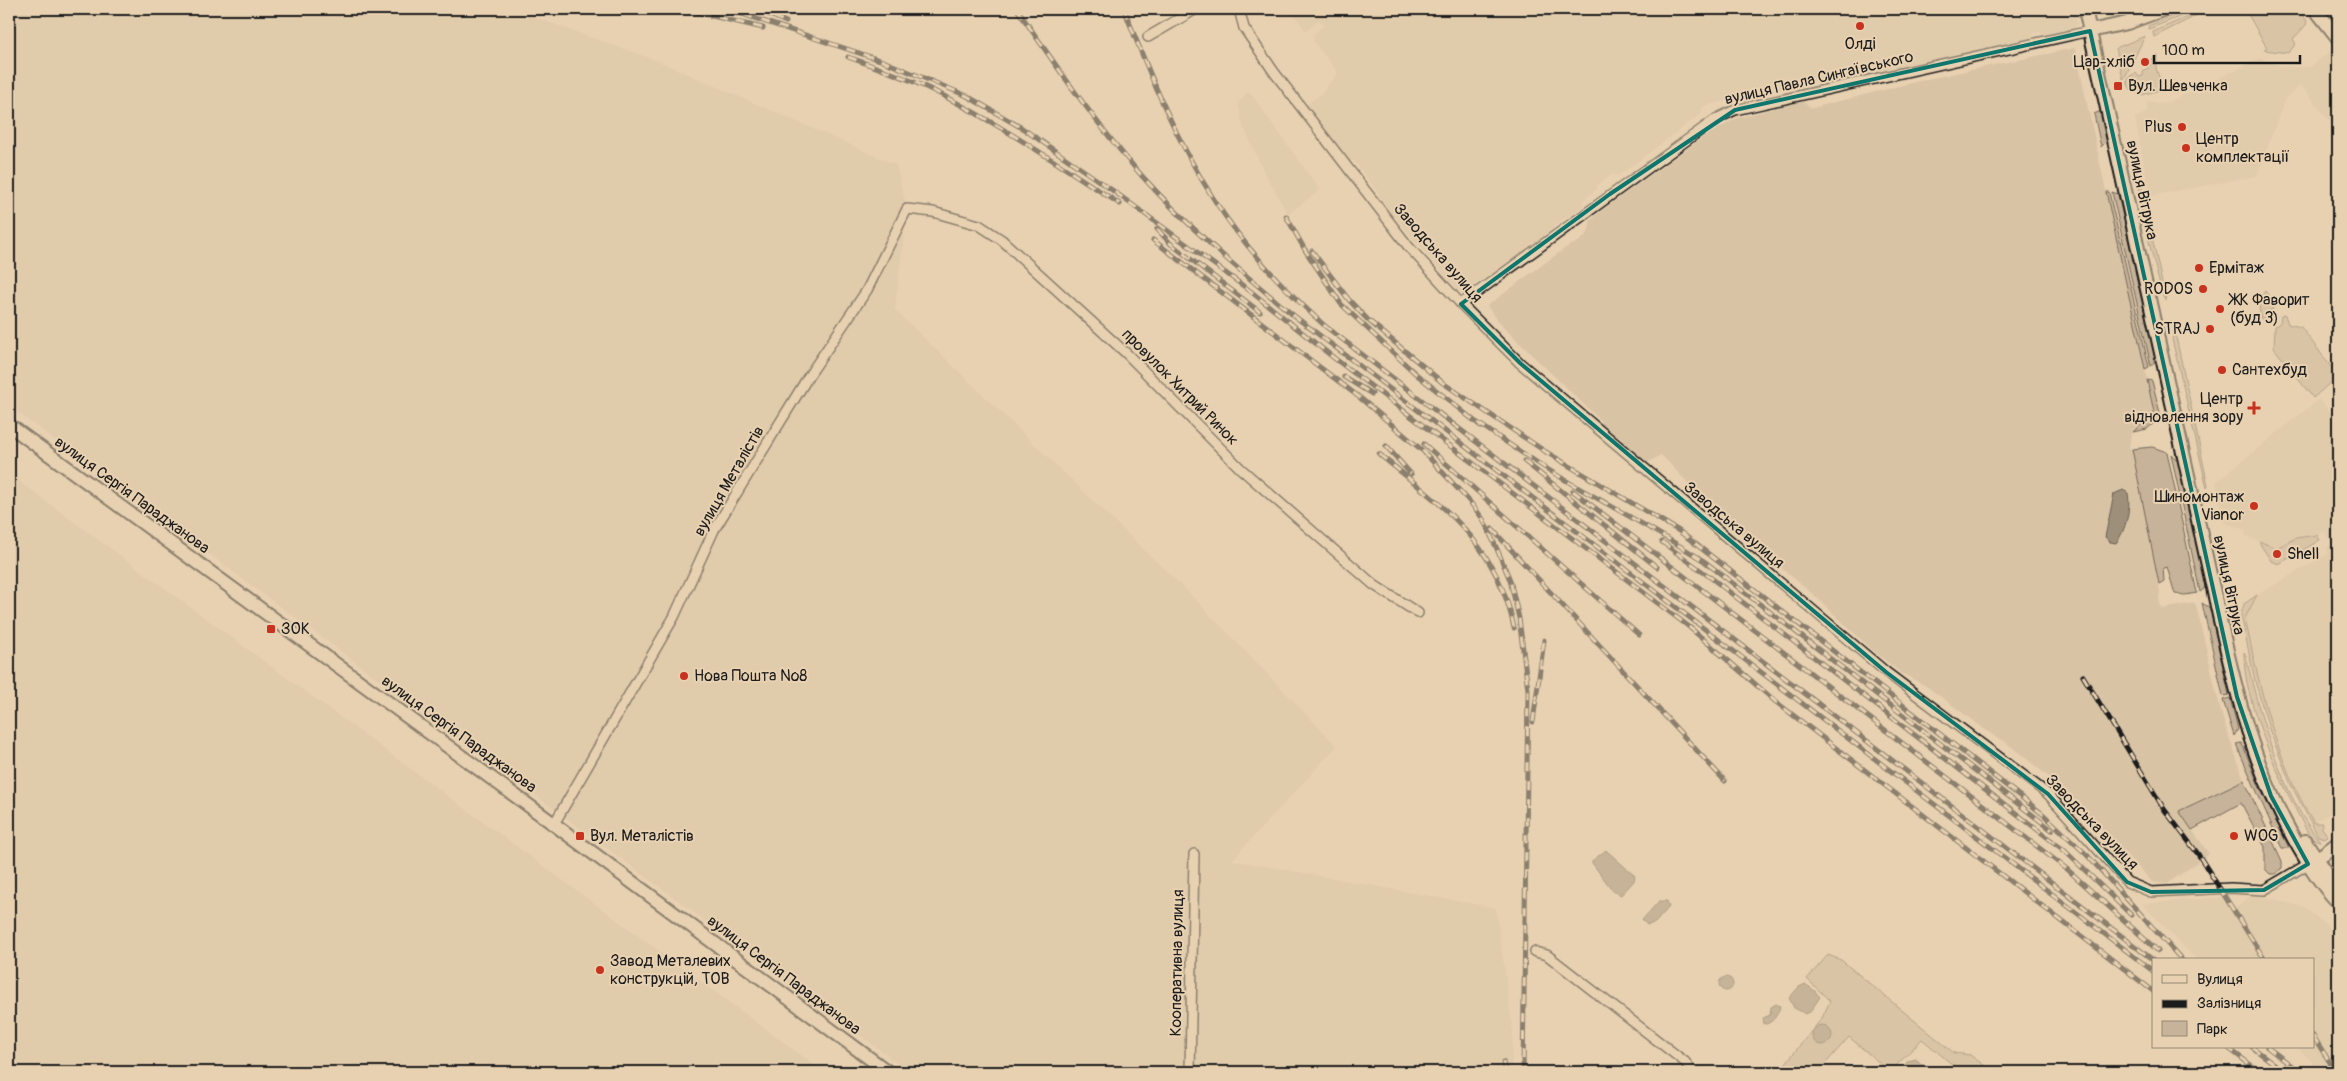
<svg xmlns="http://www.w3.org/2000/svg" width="2347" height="1081" viewBox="0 0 2347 1081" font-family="Pangolin,sans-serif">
<rect width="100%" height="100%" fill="#e8d1b1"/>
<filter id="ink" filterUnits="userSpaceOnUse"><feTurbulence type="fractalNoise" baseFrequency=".02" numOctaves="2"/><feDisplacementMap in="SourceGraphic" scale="10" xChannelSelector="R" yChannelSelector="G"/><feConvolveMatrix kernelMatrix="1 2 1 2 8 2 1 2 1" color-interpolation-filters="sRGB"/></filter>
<g filter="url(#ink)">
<path fill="#d8c3a5" d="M 9,9 L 511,9 L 658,61 L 896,165 L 907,209 L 895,310 L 1189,593 L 1337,746 L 1232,860 L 1496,908 L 1513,1032 L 1511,1072 L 910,1072 L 9,406 Z
M 1290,9 L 2073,9 L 2078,24 L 2072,31 L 2047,37 L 2040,32 L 2034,33 L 2030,40 L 1963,55 L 1870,74 L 1868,70 L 1703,106 L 1701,114 L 1618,176 L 1613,174 L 1597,185 L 1597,189 L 1583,200 L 1583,206 L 1554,226 L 1552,230 L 1466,291 L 1458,291 L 1377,196 L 1379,194 L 1353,160 L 1349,163 L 1305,106 L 1322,93 L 1338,73 L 1313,41 L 1314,34 L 1324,25 L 1319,20 L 1306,31 Z
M 2075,48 L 2154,412 L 2131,434 L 2129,448 L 2132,449 L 2136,465 L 2160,592 L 2159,598 L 2161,609 L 2194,603 L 2196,605 L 2222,716 L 2244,780 L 2179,811 L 2209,854 L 2167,884 L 2152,882 L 2094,820 L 2085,816 L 2058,789 L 2059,785 L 2003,740 L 1998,739 L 1926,686 L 1901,673 L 1870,648 L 1816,597 L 1722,518 L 1661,455 L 1645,464 L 1597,426 L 1601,421 L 1503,327 L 1487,306 L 1565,248 L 1580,241 L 1588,233 L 1591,220 L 1598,213 L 1702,138 L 1737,118 L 1802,101 L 1812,108 L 1923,80 Z
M 2332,50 L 2338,52 L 2338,132 L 2301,85 L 2285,99 L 2257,176 L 2150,196 L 2135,118 L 2147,112 L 2147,101 L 2164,104 L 2261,58 L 2282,67 L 2310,67 Z
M 1249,91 L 1320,190 L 1288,214 L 1264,172 L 1243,126 L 1238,103 Z
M 2319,399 L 2338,421 L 2338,809 L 2316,821 L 2313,821 L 2290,780 L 2264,702 L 2245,618 L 2257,595 L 2329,553 L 2326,548 L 2332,544 L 2324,531 L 2315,536 L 2296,538 L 2276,549 L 2246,536 L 2245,530 L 2223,522 L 2216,482 Z
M 9,474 L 302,689 L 824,1072 L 9,1072 Z
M 2258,895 L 2304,907 L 2338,934 L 2338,1067 L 2335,1063 L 2315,1065 L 2297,1047 L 2313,1047 L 2313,960 L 2197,960 L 2142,904 L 2221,897 L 2231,912 L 2251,896 Z"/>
<path fill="#c7b399" stroke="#72685a" d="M 2189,9 L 2199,9 L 2149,29 L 2148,26 Z
M 2205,9 L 2209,9 L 2154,37 L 2153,32 Z
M 2245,9 L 2298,9 L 2307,21 L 2306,25 L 2293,39 L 2296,44 L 2288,53 L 2264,50 L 2267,48 Z
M 2145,36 L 2124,79 L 2123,79 L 2116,48 Z
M 2157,55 L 2156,68 L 2163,89 L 2142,95 L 2131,90 L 2127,82 L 2130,76 L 2136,73 L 2139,77 L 2143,76 L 2143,72 L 2147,70 L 2152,58 Z
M 2101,111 L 2107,141 L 2101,147 L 2094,114 Z
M 2140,184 L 2141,186 L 2166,301 L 2163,297 C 2159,281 2135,193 2140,184 Z
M 2106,192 L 2109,192 L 2149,367 L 2145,369 Z
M 2112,192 L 2118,194 L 2156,362 L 2151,366 Z
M 2265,291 L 2272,299 L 2273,309 L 2266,312 L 2264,318 L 2261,319 L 2258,301 Z
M 2285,315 L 2288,324 L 2301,327 L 2338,376 L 2313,398 L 2274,348 L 2275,326 L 2280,323 L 2281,316 Z
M 2175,332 L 2208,485 L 2207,488 L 2172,339 Z
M 2147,380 L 2152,381 L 2161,417 L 2147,429 L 2133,432 L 2154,412 Z
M 2152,447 L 2167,452 L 2197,593 L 2185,595 L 2175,594 L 2167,567 L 2163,568 L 2164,581 L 2159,584 L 2132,449 Z
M 2171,454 L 2178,461 L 2205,584 L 2204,589 L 2200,592 Z
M 2317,535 L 2320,540 L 2279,564 L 2271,561 L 2260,544 L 2261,542 L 2276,548 L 2296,538 Z
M 2257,595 L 2245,618 C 2260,689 2276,761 2314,823 L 2322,823 L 2322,828 L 2328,836 L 2324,838 L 2318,836 L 2291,785 L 2269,729 L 2255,681 L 2241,615 L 2244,604 Z
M 2202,603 L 2210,608 L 2229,695 L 2223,696 Z
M 2244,652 L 2246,656 C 2258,711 2283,799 2321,842 L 2314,839 L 2308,833 C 2284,789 2242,701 2244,652 Z
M 2230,698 L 2238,729 L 2234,736 L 2223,700 Z
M 2241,743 L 2244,748 L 2259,786 L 2289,848 L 2282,848 L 2280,844 L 2236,744 Z
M 2244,780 L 2282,861 L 2282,868 L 2275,874 L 2270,874 L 2265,869 L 2265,847 L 2241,803 L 2192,830 L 2179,811 Z
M 1828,955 L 1841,960 L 1954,1053 L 1970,1055 L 1993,1072 L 1961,1072 L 1922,1039 L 1890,1072 L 1849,1037 L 1818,1072 L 1795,1072 L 1785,1064 L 1822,1018 L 1830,1001 L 1807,979 Z"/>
<path fill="#9d8f7a" stroke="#696154" d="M 2123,490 L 2128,493 C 2131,509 2126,530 2116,543 L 2110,542 L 2105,537 L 2114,494 Z
M 1606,850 L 1635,876 L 1634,881 L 1621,895 L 1613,891 L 1592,863 L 1592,861 Z
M 1659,901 L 1667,901 L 1669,907 L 1655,923 L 1647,925 L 1642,920 Z
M1719 984a7 7 0 1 1 14 0a7 7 0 1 1-14 0Z
M 1805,984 L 1814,990 L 1820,997 L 1810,1012 L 1806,1014 L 1794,1008 L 1789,998 L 1799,987 Z
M 1776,1004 L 1780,1006 C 1779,1014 1771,1025 1764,1024 L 1763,1018 L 1770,1015 L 1771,1007 Z
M1812 1035a10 10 0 1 1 20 0a10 10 0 1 1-20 0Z
M 1916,1059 L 1928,1070 L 1928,1072 L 1908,1072 L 1903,1068 L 1908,1061 Z"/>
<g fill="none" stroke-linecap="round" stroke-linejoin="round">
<defs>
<path id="street" d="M 1239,9 L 1244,28 L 1274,72 L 1408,246 L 1461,304 L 1520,363 L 1886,672 L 2048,794 L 2127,882 L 2151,892 L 2231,888 L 2264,890 L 2308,864
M 1148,37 L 1196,9
M 1461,304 L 1716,119 L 1735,110 L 2090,31
M 554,824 L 674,617 L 714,530 L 808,377 L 867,290 L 907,209 L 933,212 L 979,225 L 1002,240 L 1127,354 L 1240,468 L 1374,585 L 1418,613
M 1535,952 L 1547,955 L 1685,1062 L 1693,1072
M 1190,1072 L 1194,854"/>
<path id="secondary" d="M 2085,9 L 2224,638 C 2241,712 2257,773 2294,839 C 2307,862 2320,884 2338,902
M 2315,9 L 2338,38
M 2090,31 L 2127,23 L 2165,9
M 9,425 L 543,816 L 888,1072
M 2305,841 L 2337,888
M 2311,863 L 2338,843"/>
</defs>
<use href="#street" stroke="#1c1c1c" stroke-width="12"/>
<use href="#secondary" stroke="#1c1c1c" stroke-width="16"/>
<use href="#street" stroke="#e8d1b1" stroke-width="9"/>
<use href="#secondary" stroke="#e8d1b1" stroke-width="12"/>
<defs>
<path id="rail" d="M 683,9 L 763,28
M 727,9 L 883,61 L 967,96 L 1022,128 L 1112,190 L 1249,290 L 1334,358 L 1688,626 L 1776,702 L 2153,991
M 757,9 L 786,22
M 1017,9 C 1056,66 1096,124 1142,176 C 1188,227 1240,271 1293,315 L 2153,971
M 1124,9 C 1150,75 1176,141 1215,201 C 1245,248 1284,289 1325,326 L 2153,960
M 848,57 C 879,68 911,79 940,94 C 1003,126 1061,166 1120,204
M 1286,216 L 1305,250 L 1341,304 L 1416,374 L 1482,427
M 1157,229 L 1171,244 L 1260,312
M 1153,240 L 1359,397 L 1423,451 L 1470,502 L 1483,519 L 1497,549 L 1510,580 L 1519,618 L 1528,690 L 1523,1072
M 1312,251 L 1349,300 L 1368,320 L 1443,383 L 1546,452 L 1679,531 L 2044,815 L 2087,855 L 2182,960
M 1344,377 L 1372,394
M 1478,423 C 1516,449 1554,475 1595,497 C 1632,518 1668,538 1704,561 L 2052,830
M 1424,444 L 1639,635
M 1386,446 L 1411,474
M 1379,454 C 1442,506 1497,542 1514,628
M 1524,461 L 1657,567
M 1573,491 L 2068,870 L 2158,951
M 1492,529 L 1725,781
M 1662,542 L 1710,577 L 2065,851 L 2131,915
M 2083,676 L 2164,809 L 2198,854 L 2265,960
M 1533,722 L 1544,640
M 2313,1036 L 2336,1072
M 2227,1047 L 2260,1072
M 2252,1047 L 2285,1072
M 2267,1047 L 2300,1072
M 1503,1062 L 1505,1072"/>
</defs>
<use href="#rail" stroke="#1c1c1c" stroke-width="5"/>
<use href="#rail" stroke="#e8d1b1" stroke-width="3" stroke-dasharray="9" stroke-linecap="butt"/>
</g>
</g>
<path d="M0 0H2347V1081H0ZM 2090,31 L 2237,697 L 2271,796 L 2308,864 L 2264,890 L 2151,892 L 2127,882 L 2048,794 L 1886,672 L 1520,363 L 1461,304 L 1610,194 L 1735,110 Z" fill="#e8d1b1" fill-opacity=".55" fill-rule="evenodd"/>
<path fill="none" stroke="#0f766e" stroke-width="4" stroke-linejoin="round" d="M 2090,31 L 2237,697 L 2271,796 L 2308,864 L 2264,890 L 2151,892 L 2127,882 L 2048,794 L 1886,672 L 1520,363 L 1461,304 L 1610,194 L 1735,110 Z"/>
<g fill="#c8321e" stroke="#e8d1b1" stroke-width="2">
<circle cx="1860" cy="26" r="5"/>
<circle cx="2145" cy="62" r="5"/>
<rect x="2113" y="81" width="10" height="10" rx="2.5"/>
<circle cx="2182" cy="127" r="5"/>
<circle cx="2186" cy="148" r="5"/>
<circle cx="2199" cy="268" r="5"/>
<circle cx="2203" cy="289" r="5"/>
<circle cx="2220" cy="309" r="5"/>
<circle cx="2210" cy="329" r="5"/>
<circle cx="2222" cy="370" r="5"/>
<path d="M2251.5 400.5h5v5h5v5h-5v5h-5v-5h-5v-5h5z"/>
<circle cx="2254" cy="506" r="5"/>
<circle cx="2277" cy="554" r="5"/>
<rect x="266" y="624" width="10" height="10" rx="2.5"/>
<circle cx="684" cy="676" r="5"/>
<rect x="575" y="831" width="10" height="10" rx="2.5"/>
<circle cx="2234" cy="836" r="5"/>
<circle cx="600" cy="970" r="5"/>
</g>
<g text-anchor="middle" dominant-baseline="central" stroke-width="4" stroke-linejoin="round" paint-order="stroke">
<g font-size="16" fill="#1c1c1c" stroke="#e8d1b1" text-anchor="start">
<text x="1860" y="44" text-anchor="middle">Олді</text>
<text x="2135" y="62" text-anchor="end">Цар-хліб</text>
<text x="2128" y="86">Вул. Шевченка</text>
<text x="2172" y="127" text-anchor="end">Plus</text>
<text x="2196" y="139">Центр<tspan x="2196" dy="18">комплектації</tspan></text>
<text x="2209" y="268">Ермітаж</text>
<text x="2193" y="289" text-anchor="end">RODOS</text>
<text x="2230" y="300">ЖК Фаворит<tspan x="2230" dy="18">(буд 3)</tspan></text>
<text x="2200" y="329" text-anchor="end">STRAJ</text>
<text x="2232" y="370">Сантехбуд</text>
<text x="2243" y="399" text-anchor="end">Центр<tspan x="2243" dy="18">відновлення зору</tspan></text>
<text x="2244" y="497" text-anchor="end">Шиномонтаж<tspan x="2244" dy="18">Vianor</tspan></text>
<text x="2287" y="554">Shell</text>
<text x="281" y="629">ЗОК</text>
<text x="694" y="676">Нова Пошта №8</text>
<text x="590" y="836">Вул. Металістів</text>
<text x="2244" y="836">WOG</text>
<text x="610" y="961">Завод Металевих<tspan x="610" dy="18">конструкцій, ТОВ</tspan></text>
</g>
<g font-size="16" fill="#1c1c1c" stroke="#e8d1b1">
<text transform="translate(1819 78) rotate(-13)">вулиця Павла Сингаївського</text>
<text transform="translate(2142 190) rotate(78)">вулиця Вітрука</text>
<text transform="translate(1438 253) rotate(49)">Заводська вулиця</text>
<text transform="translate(1180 387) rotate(45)">провулок Хитрий Ринок</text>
<text transform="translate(729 481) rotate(-60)">вулиця Металістів</text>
<text transform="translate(132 495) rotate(36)">вулиця Сергія Параджанова</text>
<text transform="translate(1734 525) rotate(40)">Заводська вулиця</text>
<text transform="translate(2229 585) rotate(78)">вулиця Вітрука</text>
<text transform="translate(459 734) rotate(36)">вулиця Сергія Параджанова</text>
<text transform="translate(2092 822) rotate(46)">Заводська вулиця</text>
<text transform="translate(1177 963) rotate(-89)">Кооперативна вулиця</text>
<text transform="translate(784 975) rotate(37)">вулиця Сергія Параджанова</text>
</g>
</g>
<rect width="2347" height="1081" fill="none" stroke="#e8d1b1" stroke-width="30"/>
<rect x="15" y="15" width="2317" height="1051" fill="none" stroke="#1c1c1c" stroke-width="2" filter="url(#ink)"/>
<rect x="2152" y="958" width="162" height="90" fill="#e8d1b1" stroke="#968975"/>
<rect x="2162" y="975" width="25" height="8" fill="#e8d1b1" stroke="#968975"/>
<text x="2197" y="984" font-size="15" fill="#1c1c1c">Вулиця</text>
<rect x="2162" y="1000" width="25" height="8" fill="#1c1c1c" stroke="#968975"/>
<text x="2197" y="1008" font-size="15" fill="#1c1c1c">Залізниця</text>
<rect x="2162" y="1021" width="25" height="15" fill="#c7b399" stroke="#968975"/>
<text x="2197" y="1034" font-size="15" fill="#1c1c1c">Парк</text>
<path d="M2154 55v8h146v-8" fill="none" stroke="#1c1c1c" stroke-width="2.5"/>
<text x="2162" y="55" font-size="15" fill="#1c1c1c" stroke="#e8d1b1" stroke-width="4" paint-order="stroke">100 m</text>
</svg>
